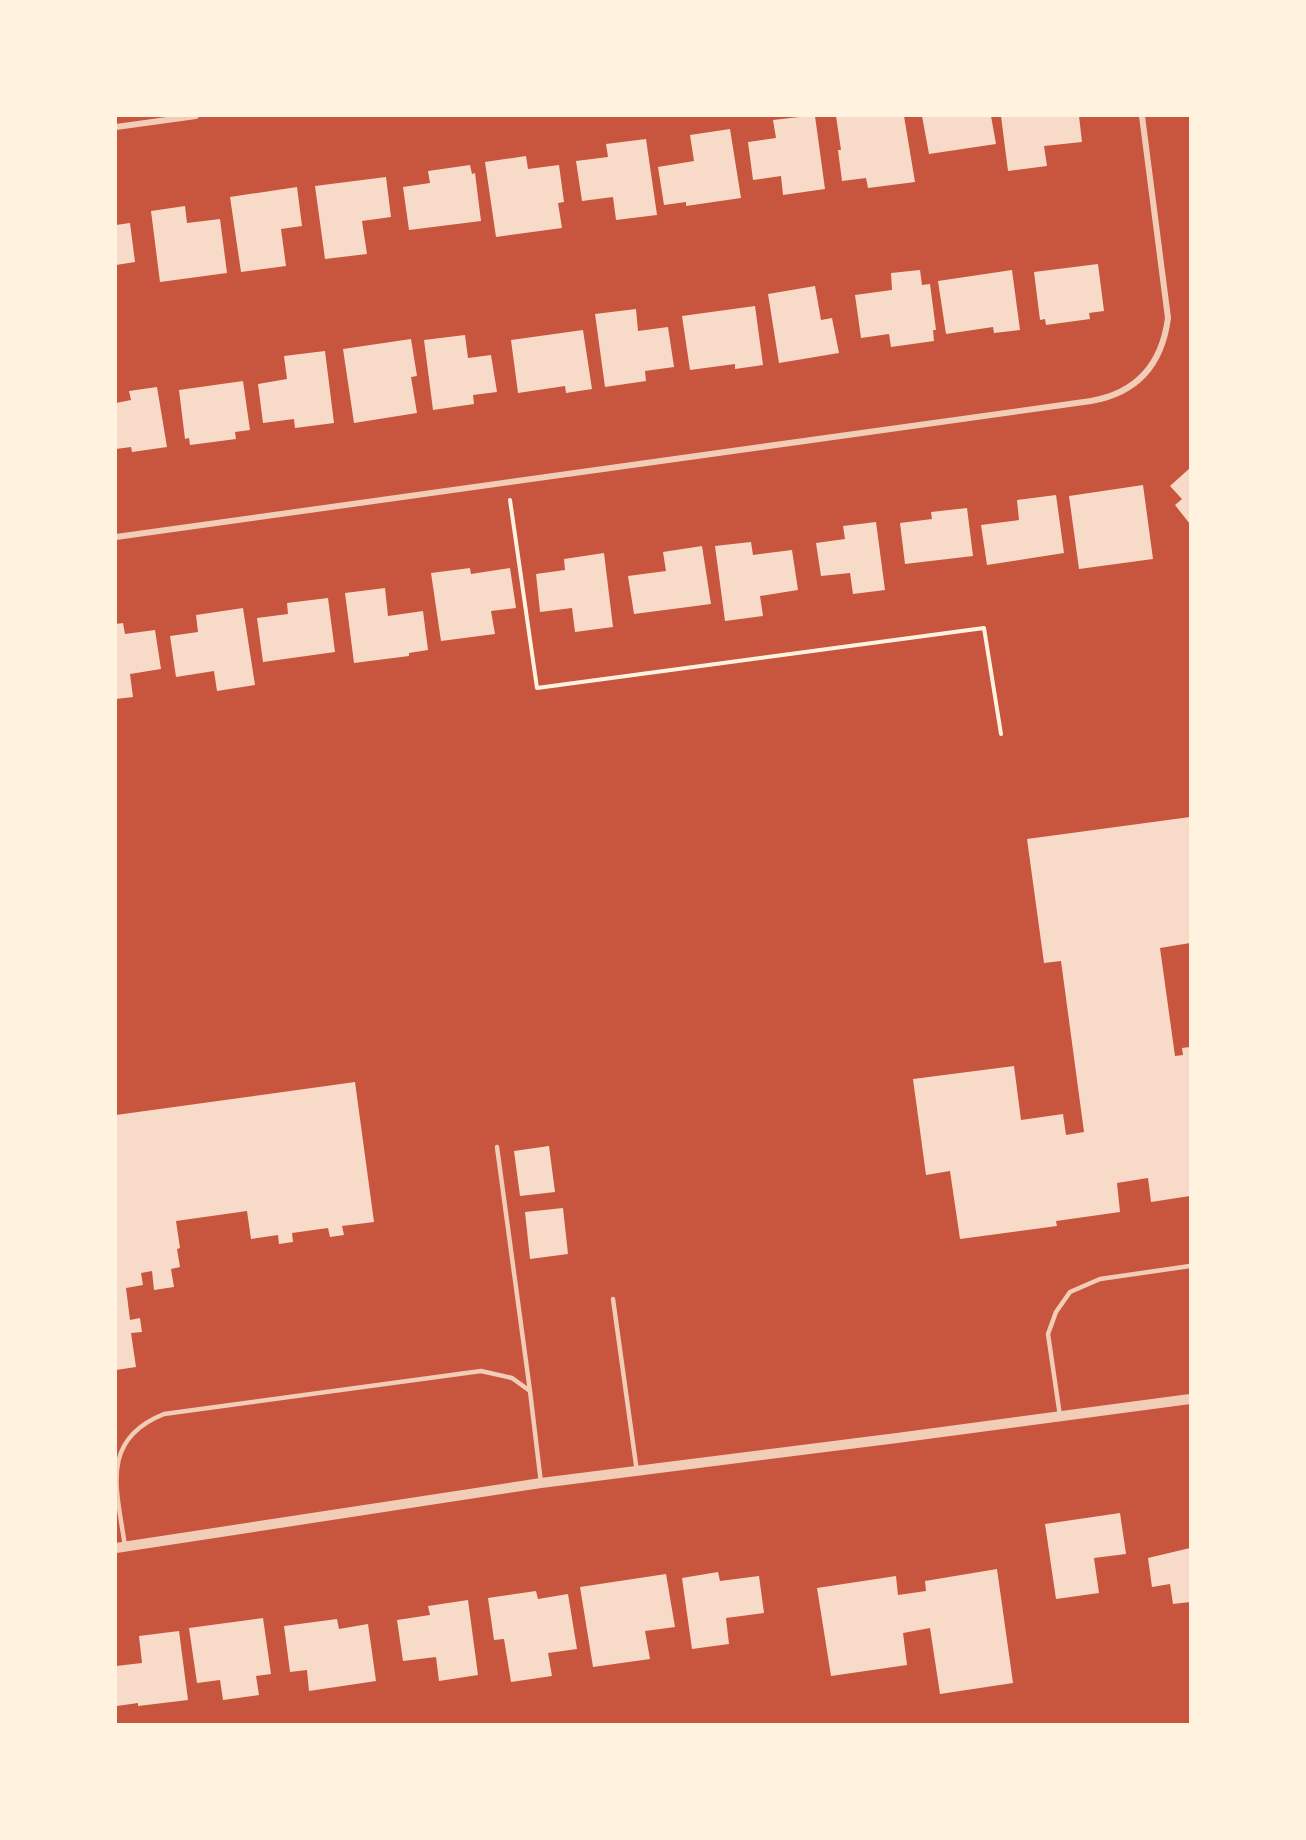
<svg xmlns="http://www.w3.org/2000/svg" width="1306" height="1840" viewBox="0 0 1306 1840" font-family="Quicksand,sans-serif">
<rect width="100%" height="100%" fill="#c8553d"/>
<path fill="#f7dbc8" d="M 808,116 L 815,116 L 825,189 L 783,195 L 781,176 L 753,180 L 748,142 L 776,138 L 773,120 Z
M 836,116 L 904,116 L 915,182 L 868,188 L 866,178 L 842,181 L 838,150 L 841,150 Z
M 922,116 L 991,116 L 996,144 L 929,154 Z
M 1001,116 L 1079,116 L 1082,142 L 1044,146 L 1047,166 L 1008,171 Z
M 730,129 L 741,198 L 686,206 L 686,202 L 664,205 L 658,167 L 694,161 L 690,135 Z
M 646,139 L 657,215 L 616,220 L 613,197 L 582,201 L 576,161 L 608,157 L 606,144 Z
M 526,156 L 528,169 L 559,165 L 564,202 L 558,203 L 562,228 L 496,237 L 485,162 Z
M 470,165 L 472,174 L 475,173 L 481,221 L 409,230 L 403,187 L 430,183 L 428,171 Z
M 386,177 L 391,217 L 362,221 L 367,254 L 325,259 L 315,186 Z
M 297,187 L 302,226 L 281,229 L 286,266 L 241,272 L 230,197 Z
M 185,206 L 187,223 L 220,219 L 227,273 L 160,282 L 151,211 Z
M 130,223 L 135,262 L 116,265 L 116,225 Z
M 1098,264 L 1104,311 L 1089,313 L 1090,319 L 1046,325 L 1045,319 L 1040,320 L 1034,272 Z
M 920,270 L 922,285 L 930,284 L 936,330 L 933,330 L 934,341 L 891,347 L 889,334 L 861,338 L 855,295 L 892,290 L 891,273 Z
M 1012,270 L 1020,330 L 994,333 L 993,327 L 946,334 L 938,281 Z
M 815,286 L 821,320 L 832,318 L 839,353 L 779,363 L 768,294 Z
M 755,306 L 763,365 L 735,369 L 735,364 L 690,370 L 682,316 Z
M 636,309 L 638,331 L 668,327 L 674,367 L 645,371 L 646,381 L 605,387 L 595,314 Z
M 583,330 L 592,389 L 566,393 L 565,386 L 518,393 L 511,340 Z
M 465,335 L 468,358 L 491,355 L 497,392 L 473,395 L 474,404 L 433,410 L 424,340 Z
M 411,339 L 417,376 L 411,377 L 417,413 L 354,423 L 343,349 Z
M 325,351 L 334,423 L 295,428 L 294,419 L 263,423 L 258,384 L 287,379 L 284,356 Z
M 243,381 L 250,430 L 235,432 L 236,439 L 190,445 L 189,438 L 185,439 L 179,390 Z
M 157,387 L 167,447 L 132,452 L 131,447 L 116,449 L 116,403 L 131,400 L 129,391 Z
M 1190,468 L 1190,524 L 1175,505 L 1182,499 L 1170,486 Z
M 1143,485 L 1153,559 L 1079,569 L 1069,496 Z
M 1056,495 L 1064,553 L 987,565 L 981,525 L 1019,520 L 1017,500 Z
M 967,508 L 973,556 L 905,564 L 900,523 L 932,519 L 931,512 Z
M 876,522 L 885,590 L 853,594 L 850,573 L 821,576 L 816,543 L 845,539 L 843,526 Z
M 751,542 L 753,555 L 792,550 L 798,590 L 760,596 L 763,616 L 725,621 L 715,546 Z
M 702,546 L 711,604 L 634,614 L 628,576 L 666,571 L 663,552 Z
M 604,553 L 613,627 L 575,632 L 572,608 L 540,612 L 536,574 L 565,570 L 564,559 Z
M 470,568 L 471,574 L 510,568 L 516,608 L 491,611 L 495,634 L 441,641 L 431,573 Z
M 385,588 L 388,616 L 423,611 L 428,650 L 409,653 L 409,656 L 354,663 L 345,593 Z
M 328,598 L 335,652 L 263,662 L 257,618 L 288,614 L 287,603 Z
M 243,608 L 255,685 L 217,691 L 214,671 L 176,677 L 170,636 L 198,632 L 196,615 Z
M 123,623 L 125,634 L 155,630 L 161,669 L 130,674 L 133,697 L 116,699 L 116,624 Z
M 1190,817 L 1190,943 L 1160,948 L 1175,1056 L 1183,1055 L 1182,1048 L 1190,1047 L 1190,1196 L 1151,1202 L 1148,1178 L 1117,1183 L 1120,1212 L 1056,1221 L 1057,1226 L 960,1239 L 950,1171 L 926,1175 L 913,1079 L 1014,1066 L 1021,1120 L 1063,1114 L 1066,1135 L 1084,1132 L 1061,961 L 1044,963 L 1027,839 Z
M 355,1082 L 374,1222 L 342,1226 L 344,1235 L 330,1237 L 328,1228 L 292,1233 L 293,1242 L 279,1244 L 278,1235 L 251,1239 L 247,1211 L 176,1221 L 180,1248 L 177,1249 L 180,1267 L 171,1269 L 174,1287 L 154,1290 L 152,1271 L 141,1273 L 143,1285 L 126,1288 L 130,1320 L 140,1318 L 142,1332 L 131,1333 L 136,1367 L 116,1370 L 116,1115 Z
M 549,1146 L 555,1192 L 520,1196 L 514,1151 Z
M 563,1208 L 568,1254 L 530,1259 L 525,1212 Z
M 1120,1513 L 1126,1554 L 1094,1558 L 1099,1593 L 1056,1599 L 1045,1524 Z
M 1190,1548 L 1190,1602 L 1173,1604 L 1170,1584 L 1152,1587 L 1148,1558 Z
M 997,1569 L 1013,1683 L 940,1694 L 930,1628 L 903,1633 L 907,1665 L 831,1676 L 817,1588 L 896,1576 L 898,1595 L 926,1591 L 925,1581 Z
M 718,1572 L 720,1581 L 759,1576 L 764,1613 L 726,1618 L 729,1644 L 692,1649 L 682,1578 Z
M 666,1574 L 675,1627 L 645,1631 L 650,1659 L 593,1667 L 580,1587 Z
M 536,1591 L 538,1599 L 568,1594 L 577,1649 L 548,1653 L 552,1676 L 511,1682 L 504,1639 L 494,1640 L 488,1598 Z
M 468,1600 L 478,1675 L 439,1681 L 436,1657 L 403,1661 L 397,1620 L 430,1615 L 428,1606 Z
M 263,1618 L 271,1674 L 256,1676 L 259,1695 L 223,1700 L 220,1680 L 197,1683 L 189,1628 Z
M 337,1619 L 339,1629 L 368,1624 L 376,1681 L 309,1691 L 307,1670 L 290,1672 L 284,1626 Z
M 179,1631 L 188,1700 L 138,1706 L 138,1703 L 117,1706 L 116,1666 L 142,1663 L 139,1636 Z"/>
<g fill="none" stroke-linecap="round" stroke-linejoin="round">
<path stroke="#fff3e0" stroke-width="4" d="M 510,500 L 537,688 L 984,628 L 1001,734"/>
<path stroke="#f1ccb7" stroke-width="4.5" d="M 497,1147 L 530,1391
M 613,1299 L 637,1472
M 1060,1416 L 1048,1334 L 1056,1312 L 1070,1292 L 1100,1279 L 1190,1266
M 125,1546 C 117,1490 99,1440 164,1414 L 481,1371 L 512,1378 L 530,1391 L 541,1483"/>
<path stroke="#f1ccb7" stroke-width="6" d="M 116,127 L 196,116
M 116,537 L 1091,401 C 1137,393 1162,364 1168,318 L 1142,116"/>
<path stroke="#f1ccb7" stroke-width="10" d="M 116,1548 L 541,1483 L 897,1438 L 1190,1399"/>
</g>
<rect width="1306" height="1840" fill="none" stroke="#fff3e0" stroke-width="234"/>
</svg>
